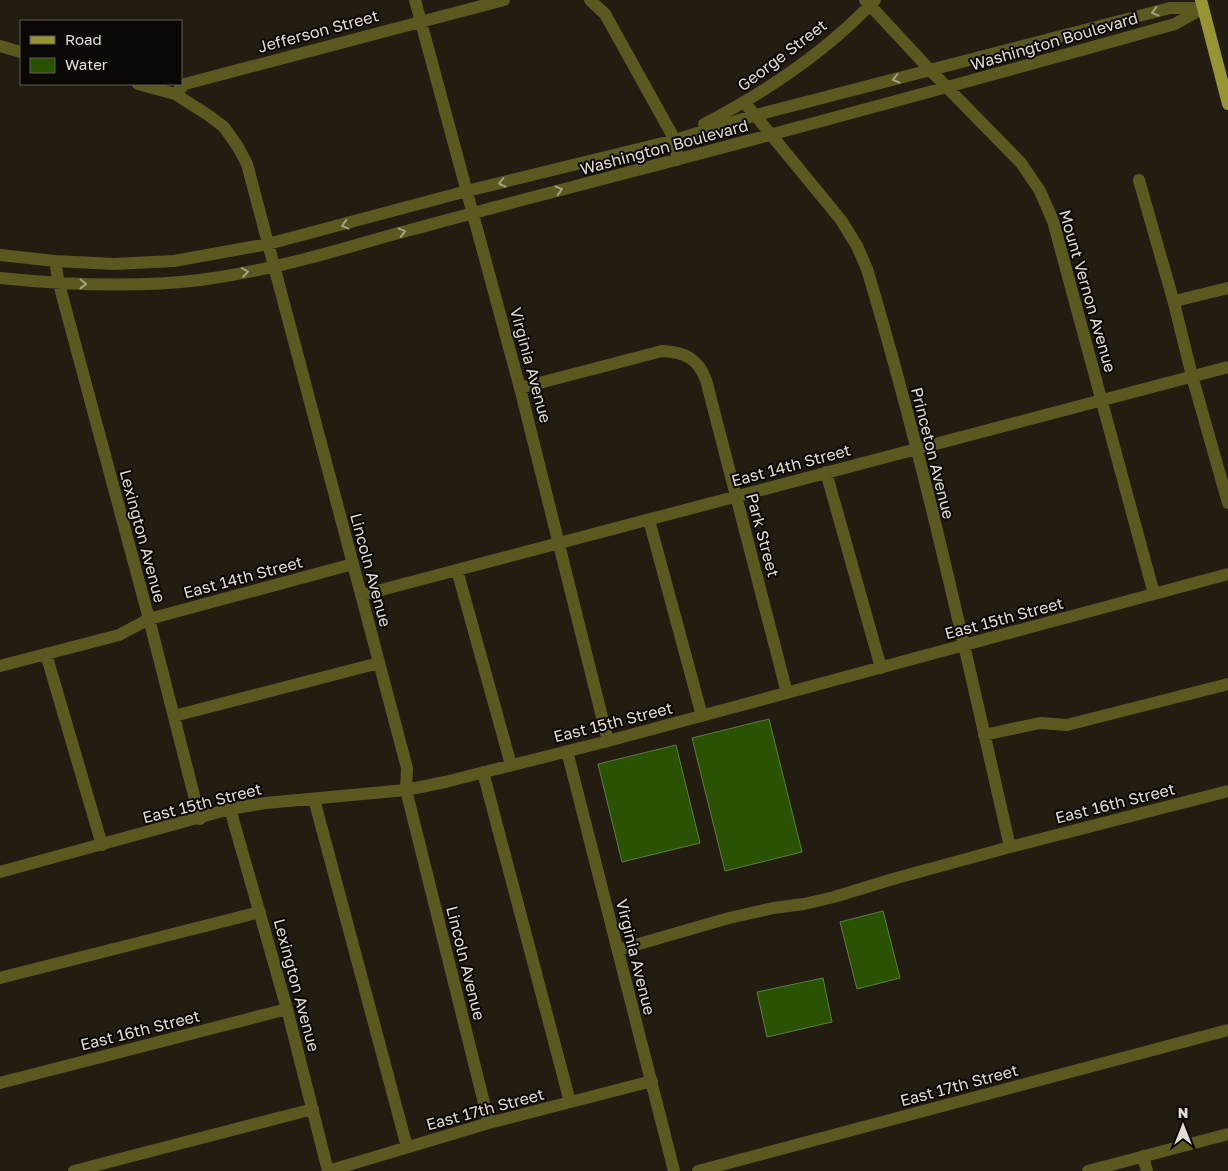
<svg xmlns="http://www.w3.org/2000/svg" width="1228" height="1171" viewBox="0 0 1228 1171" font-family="'Golos Text',sans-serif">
<rect width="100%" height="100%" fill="#231c11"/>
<path fill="#295303" stroke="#607c42" d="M 769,719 L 802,852 L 725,871 L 692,738 Z
M 676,745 L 700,843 L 622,862 L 598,764 Z
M 883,911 L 900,978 L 857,989 L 840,922 Z
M 823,978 L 832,1022 L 767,1037 L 757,992 Z"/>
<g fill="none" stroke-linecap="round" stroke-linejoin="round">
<path stroke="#5a5920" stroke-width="12" d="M 415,0 L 520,388 L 608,741
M 590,0 L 605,14 L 675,140 L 677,160
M 865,0 L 930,70 L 1021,163 L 1040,191 L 1053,221 L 1154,594
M 0,46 L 21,52
M 138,84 L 175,94 L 208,115 L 224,127 L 238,147 L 247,164 L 407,768 L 406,790 L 489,1123
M 175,94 L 185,84 L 504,0
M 745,103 L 841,220 L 857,246 L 867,269 C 924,459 966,654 1010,847
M 704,124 C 766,92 826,52 875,0
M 1139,180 L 1174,303
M 0,255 L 55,261 L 114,264 L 174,261 L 268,244 L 467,191 L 675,140 L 756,115 L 1170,8 L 1200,8
M 55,261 L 59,284 L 149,619 L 200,819
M 0,278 C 67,285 133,288 200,280 C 261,272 319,256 377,239 C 436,223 494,207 553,192 C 761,138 968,82 1175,24 L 1203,8
M 1228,288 L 1179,300 L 1174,303 L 1192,376 L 1228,503
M 520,388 L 662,351 C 684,352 698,358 706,380 L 787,693
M 826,472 L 881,668
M 649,520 L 702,716
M 457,570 L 511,765
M 362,595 C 651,521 939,443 1228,367
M 46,654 L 102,845
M 0,666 L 119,635 L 149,619 L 353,564
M 174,716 L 379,663
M 984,735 L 1040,723 L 1067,725 L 1228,684
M 567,751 L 674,1171
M 483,772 L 570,1102
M 314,799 L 407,1147
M 230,809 L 287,1009 L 328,1171
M 0,872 L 230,809 L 266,803 L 406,790 L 445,782 L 608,741 L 1228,574
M 618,950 L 729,918 L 773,908 L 804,904 L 834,897 L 893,879 L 1010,847 L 1228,791
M 0,978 L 260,912
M 0,1083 L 287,1009
M 1143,1156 L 1147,1171
M 74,1171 L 313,1109
M 328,1171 L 489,1123 L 652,1081
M 698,1171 L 1228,1030
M 1088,1171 L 1228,1134"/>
<path stroke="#969433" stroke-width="12" d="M 1201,0 L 1228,104"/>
</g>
<defs><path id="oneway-chevron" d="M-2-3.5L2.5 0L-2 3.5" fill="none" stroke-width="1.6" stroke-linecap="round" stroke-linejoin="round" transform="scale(1.25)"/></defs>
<g stroke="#a4a284">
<use href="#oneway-chevron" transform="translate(1155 12) rotate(165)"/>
<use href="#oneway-chevron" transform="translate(896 79) rotate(166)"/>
<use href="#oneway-chevron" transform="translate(502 183) rotate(166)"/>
<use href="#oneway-chevron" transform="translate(559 190) rotate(-14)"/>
<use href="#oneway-chevron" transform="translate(345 225) rotate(165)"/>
<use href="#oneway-chevron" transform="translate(402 232) rotate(-15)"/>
<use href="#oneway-chevron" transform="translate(245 272) rotate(-9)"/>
<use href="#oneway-chevron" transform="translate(83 284) rotate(1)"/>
</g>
<g text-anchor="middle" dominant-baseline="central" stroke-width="4" stroke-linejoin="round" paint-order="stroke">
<g font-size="16" fill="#e1ddd5" stroke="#0a0704">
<text transform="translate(318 31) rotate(-15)">Jefferson Street</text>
<text transform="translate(1054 41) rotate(-16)">Washington Boulevard</text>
<text transform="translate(782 55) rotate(-37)">George Street</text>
<text transform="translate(664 147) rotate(-15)">Washington Boulevard</text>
<text transform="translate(1088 291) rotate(74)">Mount Vernon Avenue</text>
<text transform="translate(531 365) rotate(75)">Virginia Avenue</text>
<text transform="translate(933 453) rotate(76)">Princeton Avenue</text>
<text transform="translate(791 465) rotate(-15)">East 14th Street</text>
<text transform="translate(763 535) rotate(75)">Park Street</text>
<text transform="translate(143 536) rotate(75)">Lexington Avenue</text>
<text transform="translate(371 570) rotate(75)">Lincoln Avenue</text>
<text transform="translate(243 577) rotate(-15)">East 14th Street</text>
<text transform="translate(1004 618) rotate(-15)">East 15th Street</text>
<text transform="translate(613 722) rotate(-14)">East 15th Street</text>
<text transform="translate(202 803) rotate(-14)">East 15th Street</text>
<text transform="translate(1115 803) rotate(-14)">East 16th Street</text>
<text transform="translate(636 957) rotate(76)">Virginia Avenue</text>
<text transform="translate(466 963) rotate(76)">Lincoln Avenue</text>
<text transform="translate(297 985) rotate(75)">Lexington Avenue</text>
<text transform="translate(140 1030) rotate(-14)">East 16th Street</text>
<text transform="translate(959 1085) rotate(-15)">East 17th Street</text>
<text transform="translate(485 1109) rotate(-15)">East 17th Street</text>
</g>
</g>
<rect x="20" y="20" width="162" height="65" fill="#0a0704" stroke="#605d58"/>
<rect x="30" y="36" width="25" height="8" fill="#969433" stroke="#605d58"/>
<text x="65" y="45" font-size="15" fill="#e1ddd5">Road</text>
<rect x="30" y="58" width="25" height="15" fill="#295303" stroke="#605d58"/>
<text x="65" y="70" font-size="15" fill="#e1ddd5">Water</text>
<g transform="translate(1183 1126)" stroke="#0a0704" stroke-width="4" paint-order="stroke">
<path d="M0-4L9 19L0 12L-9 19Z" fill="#e1ddd5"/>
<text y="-8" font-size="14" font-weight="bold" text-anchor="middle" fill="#e1ddd5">N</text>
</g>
</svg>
